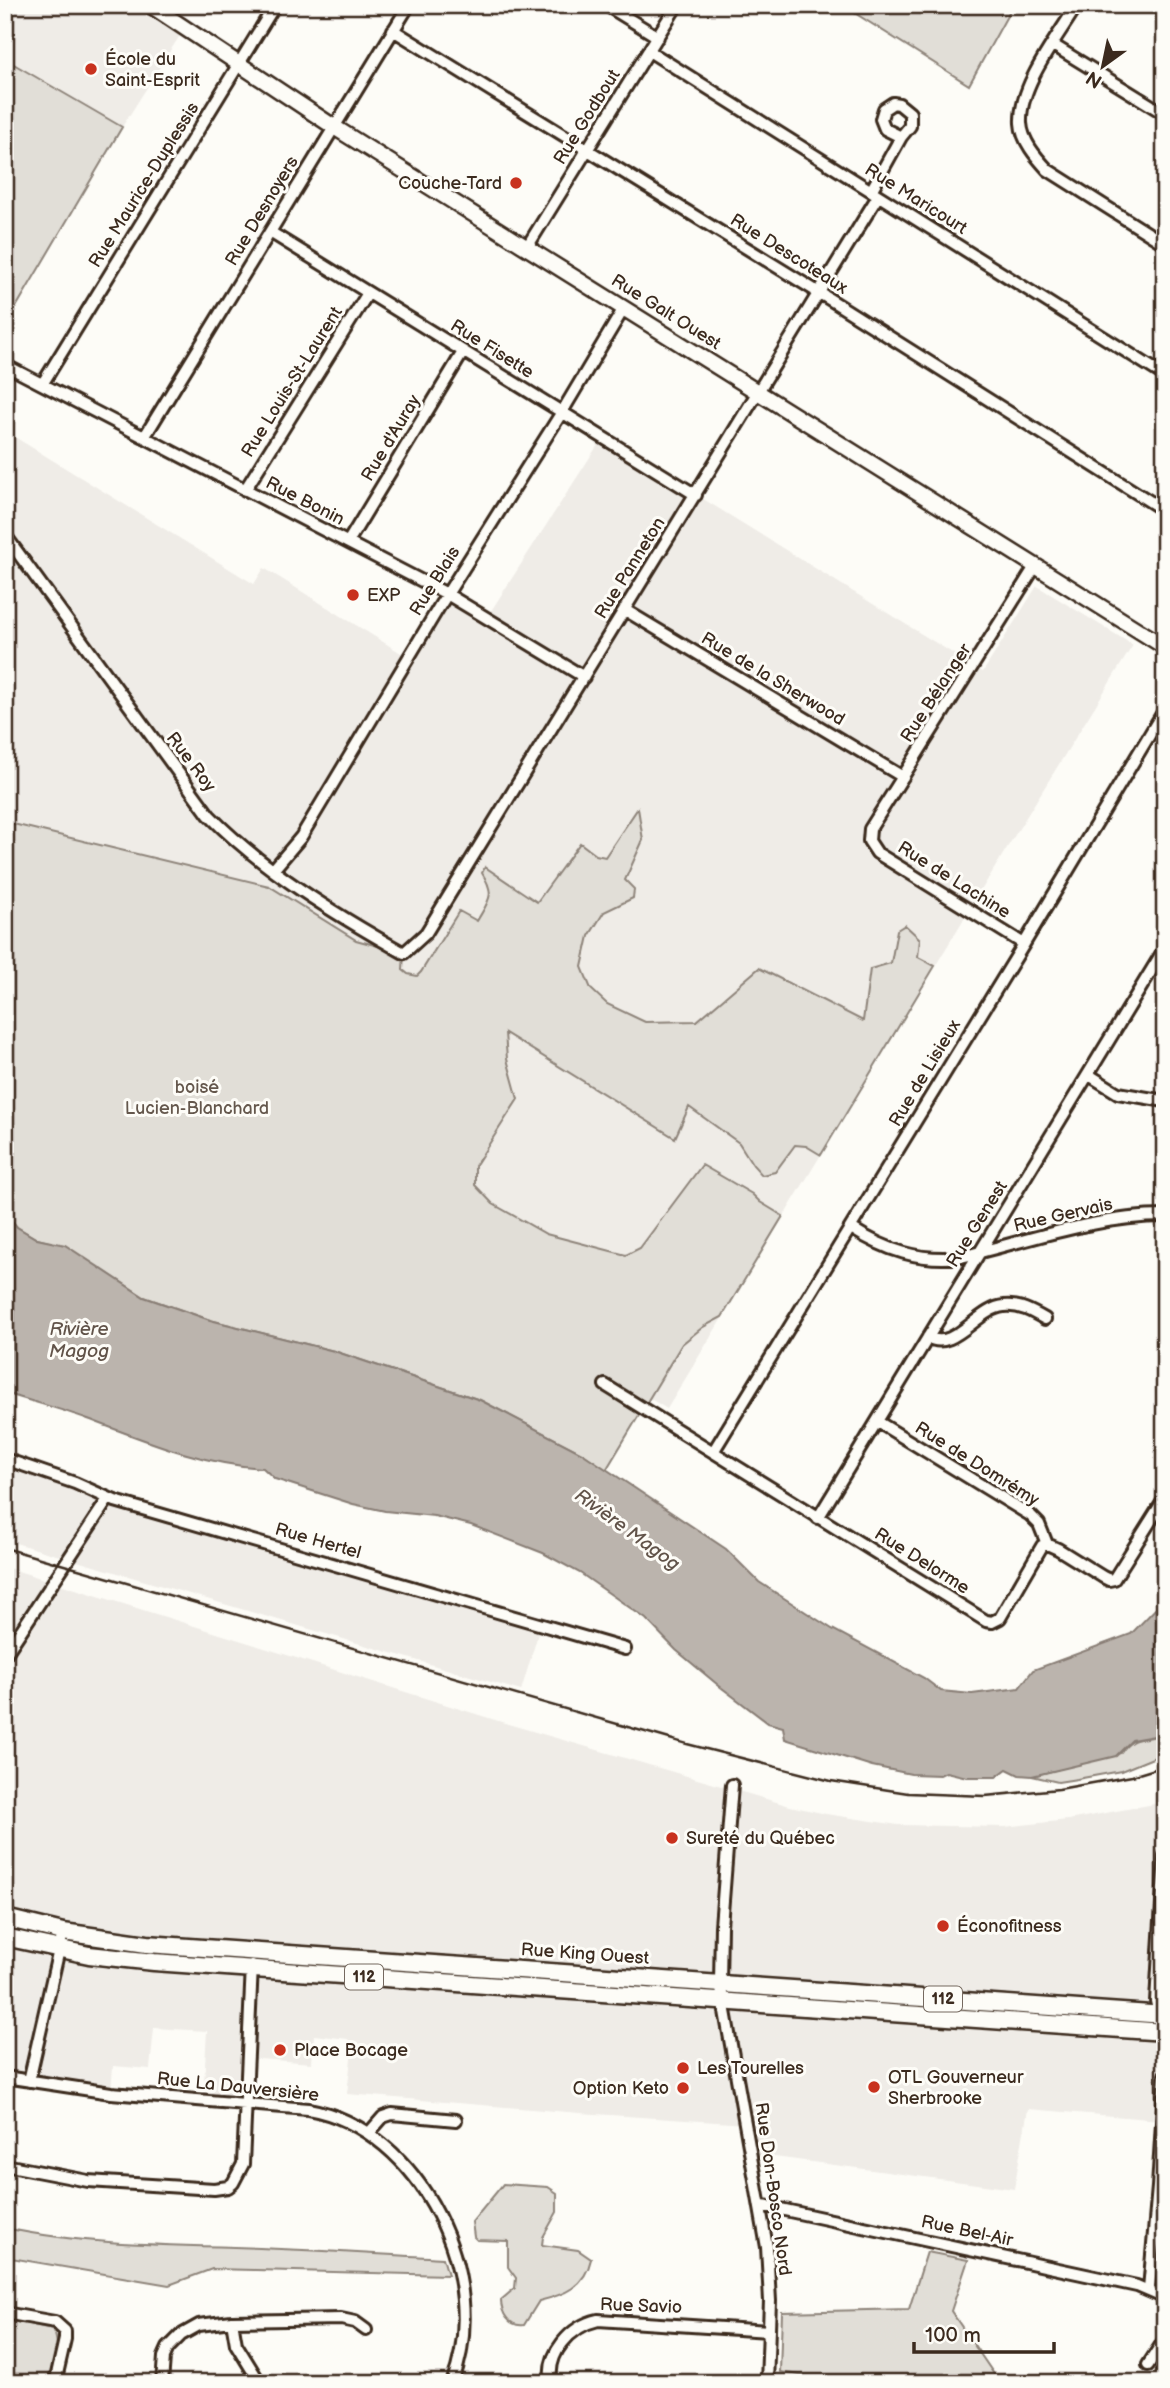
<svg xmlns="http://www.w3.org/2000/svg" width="1170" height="2388" viewBox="0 0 1170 2388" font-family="'Balsamiq Sans',sans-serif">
<rect width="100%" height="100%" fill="#fdfcf7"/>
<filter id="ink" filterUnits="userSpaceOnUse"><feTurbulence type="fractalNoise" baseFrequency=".0143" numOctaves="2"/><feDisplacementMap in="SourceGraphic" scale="14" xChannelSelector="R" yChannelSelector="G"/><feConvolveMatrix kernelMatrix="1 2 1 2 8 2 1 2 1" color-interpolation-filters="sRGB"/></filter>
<g filter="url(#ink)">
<path fill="#efece7" d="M 5,5 L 150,5 L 184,29 L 122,127 L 5,59 Z
M 5,431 L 254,584 L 264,568 L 409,658 L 447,594 L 487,617 L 603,437 L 983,672 L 1037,586 L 1133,645 L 1005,851 L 667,1409 L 378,1233 L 5,846 Z
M 5,1459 L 91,1491 L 541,1624 L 521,1691 L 5,1540 Z
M 5,1567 L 508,1724 L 790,1806 L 826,1814 L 898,1825 L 1004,1827 L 1068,1820 L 1165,1802 L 1165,2183 L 1156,2182 L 1161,2120 L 1028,2109 L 1014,2189 L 752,2154 L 746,2124 L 580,2113 L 347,2094 L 352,2049 L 348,2039 L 314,2035 L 312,2063 L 246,2058 L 244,2103 L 203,2100 L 207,2031 L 154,2028 L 150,2069 L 113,2066 L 111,2093 L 5,2077 Z"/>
<path fill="#e1ded7" stroke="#8e847a" stroke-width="2" d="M 842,5 L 1013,5 L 969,85 Z
M 5,59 L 122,127 L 5,326 Z
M 638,808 L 643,840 L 625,880 L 634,889 L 633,898 L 604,912 L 589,936 L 582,967 L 591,989 L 607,1004 L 645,1022 L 697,1021 L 759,968 L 863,1021 L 870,969 L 891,963 L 897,930 L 905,925 L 920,939 L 918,957 L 935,966 L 821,1155 L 806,1146 L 795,1145 L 775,1172 L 762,1175 L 753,1165 L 739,1143 L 689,1107 L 675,1138 L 505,1033 L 507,1059 L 518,1099 L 475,1166 L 475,1185 L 493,1204 L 546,1234 L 626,1255 L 640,1248 L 702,1165 L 752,1194 L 760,1202 L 783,1216 L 722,1317 L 703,1327 L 682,1344 L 606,1470 L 582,1453 L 480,1400 L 334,1351 L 210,1320 L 144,1297 L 65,1246 L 37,1239 L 17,1227 L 5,1213 L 5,822 L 269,886 L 356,940 L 404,953 L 403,970 L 408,974 L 417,976 L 421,972 L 459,911 L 477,921 C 489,900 496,895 482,873 L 485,867 L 537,902 L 580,843 L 596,855 L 605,857 Z
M 1165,1731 L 1165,1753 L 1121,1771 L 1077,1779 L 1058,1782 L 1032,1776 L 1121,1753 C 1134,1731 1149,1744 1165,1731 Z
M 503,2184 L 548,2187 L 557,2193 L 557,2212 L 543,2237 L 542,2245 L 578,2250 L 591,2259 C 585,2287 564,2295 539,2301 L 524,2325 C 509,2327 501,2313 501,2300 L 515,2288 L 516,2278 L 508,2267 L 508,2241 L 477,2240 L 474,2237 L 472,2222 Z
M 5,2228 C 80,2244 158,2245 234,2247 C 304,2249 374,2254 443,2258 L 448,2275 L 212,2269 L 169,2285 L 5,2257 Z
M 927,2252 L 968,2260 L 951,2311 L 1000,2383 L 852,2383 L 780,2372 L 782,2312 L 909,2309 Z
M 5,2319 L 52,2329 C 63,2344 52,2366 48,2383 L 5,2383 Z"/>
<path fill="#bbb4ad" stroke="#887d74" stroke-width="2" d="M 5,1213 L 17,1227 L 37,1239 L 65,1245 L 144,1297 L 210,1320 L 334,1351 L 480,1400 L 582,1453 L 726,1549 L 759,1582 L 832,1629 L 924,1678 L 941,1691 L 972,1694 L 1019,1688 L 1033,1670 L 1131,1634 L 1165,1599 L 1165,1731 L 1160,1735 L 1132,1740 L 1116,1756 L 1032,1776 L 1019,1775 L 1007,1769 L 996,1777 L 967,1777 L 946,1772 L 940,1775 L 911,1774 L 872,1766 L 785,1739 L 783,1727 L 768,1723 L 718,1685 L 676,1650 L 646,1619 L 580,1573 L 543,1553 L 471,1525 L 434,1516 L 385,1511 L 353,1504 L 275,1479 L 263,1468 C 203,1465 144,1440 88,1419 C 61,1409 33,1402 5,1393 Z"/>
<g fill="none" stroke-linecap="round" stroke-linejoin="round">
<defs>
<path id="street" d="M 606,5 L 658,37
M 1077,5 C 1058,37 1019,85 1021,123 C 1022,141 1036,157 1048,170 L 1165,244
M 393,30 L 834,302 L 1165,511
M 1053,45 L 1165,114
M 649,51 L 1165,376
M 871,191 L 901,137 L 910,126 L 910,113 L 899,104 L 893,103 L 884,109 L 881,119 L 885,129 L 901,137
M 270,232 L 696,495
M 527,247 L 677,5
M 5,365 L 447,594 L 584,677
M 43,383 L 275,5
M 145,436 L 409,5
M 245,490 L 368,293
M 5,535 L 209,815 C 264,871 335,914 404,953 L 426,933 L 878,196
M 348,542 L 463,352
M 625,610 L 903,777
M 273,870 L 301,837 L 439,607 L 562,412 L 624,308
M 1024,944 L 877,853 L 869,841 L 870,829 L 1036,565
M 1089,1075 L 1118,1093 L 1165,1101
M 851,1228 C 885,1250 920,1262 961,1257 C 1027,1241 1096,1216 1165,1216
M 928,1337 C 953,1353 978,1308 1004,1306 C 1019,1304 1033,1312 1045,1319
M 1164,1354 L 1165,1354
M 605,1385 L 986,1621 L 992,1622 L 1000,1618 L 1042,1546 L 1047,1544 L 1058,1549 L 1103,1577 L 1109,1580 L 1114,1579 L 1165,1498
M 878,1422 L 1030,1515 L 1039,1524 L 1047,1544
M 713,1452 L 1024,944 L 1165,709
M 5,1459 L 75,1483 L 115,1501 L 625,1649
M 818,1518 L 1165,948
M 5,1655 L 108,1499
M 732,1785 L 721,1926 L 720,1983 L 767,2247 L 770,2301 L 767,2383
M 1160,2019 L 1156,2001 L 1165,1855
M 5,2077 L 111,2093 L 308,2109 C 422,2129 493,2279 452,2383
M 29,2081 L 63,1932
M 369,2133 L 383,2117 L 392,2114 L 456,2120
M 5,2165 L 88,2181 L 214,2189 L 228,2187 L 233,2183 L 243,2164 L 252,1965
M 761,2206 L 771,2207 L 1137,2286 L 1165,2298
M 1149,2289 L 1158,2187 L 1165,2075
M 5,2313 L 55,2322 L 65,2331 L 65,2339 L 55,2383
M 232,2321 L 236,2344 L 260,2383
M 1148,2365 L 1165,2339
M 162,2383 L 164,2357 L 168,2348 L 181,2335 L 199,2325 L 232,2321 L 341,2319 L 355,2322 L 366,2330
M 552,2383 C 545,2354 571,2326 598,2320 L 769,2331"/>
<path id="secondary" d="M 150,5 L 334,127 L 1165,647"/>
<path id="primary" d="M 5,1918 L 63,1932 L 147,1944 L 1165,2015
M 5,1937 L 89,1955 L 154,1962 L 1165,2032"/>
</defs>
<use href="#street" stroke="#3b2a1e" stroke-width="16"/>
<use href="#secondary" stroke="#3b2a1e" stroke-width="19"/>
<use href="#primary" stroke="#3b2a1e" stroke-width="21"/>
<use href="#street" stroke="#fdfcf7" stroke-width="10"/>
<use href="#secondary" stroke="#fdfcf7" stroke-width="14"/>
<use href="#primary" stroke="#fdfcf7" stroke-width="16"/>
<path stroke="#3b2a1e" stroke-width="2.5" d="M 5,1548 L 687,1744 L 831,1781 L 908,1793 L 985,1796 L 1059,1789 L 1132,1776 L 1165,1766"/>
</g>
</g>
<g fill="#c8321e" stroke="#fdfcf7" stroke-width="2.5">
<circle cx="91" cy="69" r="7"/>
<circle cx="516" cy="183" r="7"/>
<circle cx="353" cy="595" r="7"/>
<circle cx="672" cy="1838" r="7"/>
<circle cx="943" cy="1926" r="7"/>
<circle cx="280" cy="2050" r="7"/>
<circle cx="683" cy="2068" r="7"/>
<circle cx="874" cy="2087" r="7"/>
<circle cx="683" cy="2088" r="7"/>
</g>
<g text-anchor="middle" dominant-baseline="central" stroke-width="6" stroke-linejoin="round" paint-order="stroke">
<g fill="#fdfcf7" stroke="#75695f" stroke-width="2">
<rect x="345" y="1964.5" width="38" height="25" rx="5"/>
<rect x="924" y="1986.5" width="38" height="25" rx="5"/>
</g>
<g font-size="16" font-weight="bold" fill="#3b2a1e">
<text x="364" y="1977">112</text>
<text x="943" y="1999">112</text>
</g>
<g font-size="18" fill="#3b2a1e" stroke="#fdfcf7" text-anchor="start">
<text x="105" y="59">École du<tspan x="105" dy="21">Saint-Esprit</tspan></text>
<text x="502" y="183" text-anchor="end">Couche-Tard</text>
<text x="367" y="595">EXP</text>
<text x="686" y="1838">Sureté du Québec</text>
<text x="957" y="1926">Éconofitness</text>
<text x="294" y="2050">Place Bocage</text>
<text x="697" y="2068">Les Tourelles</text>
<text x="888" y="2077">OTL Gouverneur<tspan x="888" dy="21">Sherbrooke</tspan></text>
<text x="669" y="2088" text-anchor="end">Option Keto</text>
</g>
<g font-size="18" fill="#3b2a1e" stroke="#fdfcf7">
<text transform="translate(587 117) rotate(-58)">Rue Godbout</text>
<text transform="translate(144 185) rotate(-58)">Rue Maurice-Duplessis</text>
<text transform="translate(916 199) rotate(32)">Rue Maricourt</text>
<text transform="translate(262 211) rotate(-59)">Rue Desnoyers</text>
<text transform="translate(789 254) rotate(32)">Rue Descoteaux</text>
<text transform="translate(666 312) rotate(32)">Rue Galt Ouest</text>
<text transform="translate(492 349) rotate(32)">Rue Fisette</text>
<text transform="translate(292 382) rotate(-58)">Rue Louis-St-Laurent</text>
<text transform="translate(391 438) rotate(-59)">Rue d'Auray</text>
<text transform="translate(305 501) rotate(27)">Rue Bonin</text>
<text transform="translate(630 568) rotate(-58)">Rue Panneton</text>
<text transform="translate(435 581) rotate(-58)">Rue Blais</text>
<text transform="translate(773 679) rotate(31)">Rue de la Sherwood</text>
<text transform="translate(936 693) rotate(-57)">Rue Bélanger</text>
<text transform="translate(191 762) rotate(53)">Rue Roy</text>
<text transform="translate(954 880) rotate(32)">Rue de Lachine</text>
<text transform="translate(925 1073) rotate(-59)">Rue de Lisieux</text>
<text transform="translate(1063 1215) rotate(-13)">Rue Gervais</text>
<text transform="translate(977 1224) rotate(-58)">Rue Genest</text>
<text transform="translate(977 1464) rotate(32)">Rue de Domrémy</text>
<text transform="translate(318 1541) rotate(16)">Rue Hertel</text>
<text transform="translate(922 1561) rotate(32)">Rue Delorme</text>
<text transform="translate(585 1954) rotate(4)">Rue King Ouest</text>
<text transform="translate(238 2087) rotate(6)">Rue La Dauversière</text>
<text transform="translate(773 2189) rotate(82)">Rue Don-Bosco Nord</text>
<text transform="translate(967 2231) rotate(12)">Rue Bel-Air</text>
<text transform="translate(641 2306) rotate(2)">Rue Savio</text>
</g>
<g font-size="18" fill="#64574c" stroke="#fdfcf7">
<text x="197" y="1087">boisé<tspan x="197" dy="21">Lucien-Blanchard</tspan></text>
</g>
<g font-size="19" font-style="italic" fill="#615349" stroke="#fdfcf7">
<text x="79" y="1329">Rivière<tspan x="79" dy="22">Magog</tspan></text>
<text transform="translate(627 1530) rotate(36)">Rivière Magog</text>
</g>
</g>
<rect width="1170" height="2388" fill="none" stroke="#fdfcf7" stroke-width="28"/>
<rect x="14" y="14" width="1142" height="2360" fill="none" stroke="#3b2a1e" stroke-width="2.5" filter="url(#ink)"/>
<g transform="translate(1103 66) rotate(213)" stroke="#fdfcf7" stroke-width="5" paint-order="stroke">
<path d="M0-5L12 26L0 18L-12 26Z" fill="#3b2a1e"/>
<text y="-10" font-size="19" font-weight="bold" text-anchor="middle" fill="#3b2a1e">N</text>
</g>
<path d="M914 2342v10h140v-10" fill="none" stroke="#3b2a1e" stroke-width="3.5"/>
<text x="925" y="2342" font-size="21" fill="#3b2a1e" stroke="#fdfcf7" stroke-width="5" paint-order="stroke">100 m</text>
</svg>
